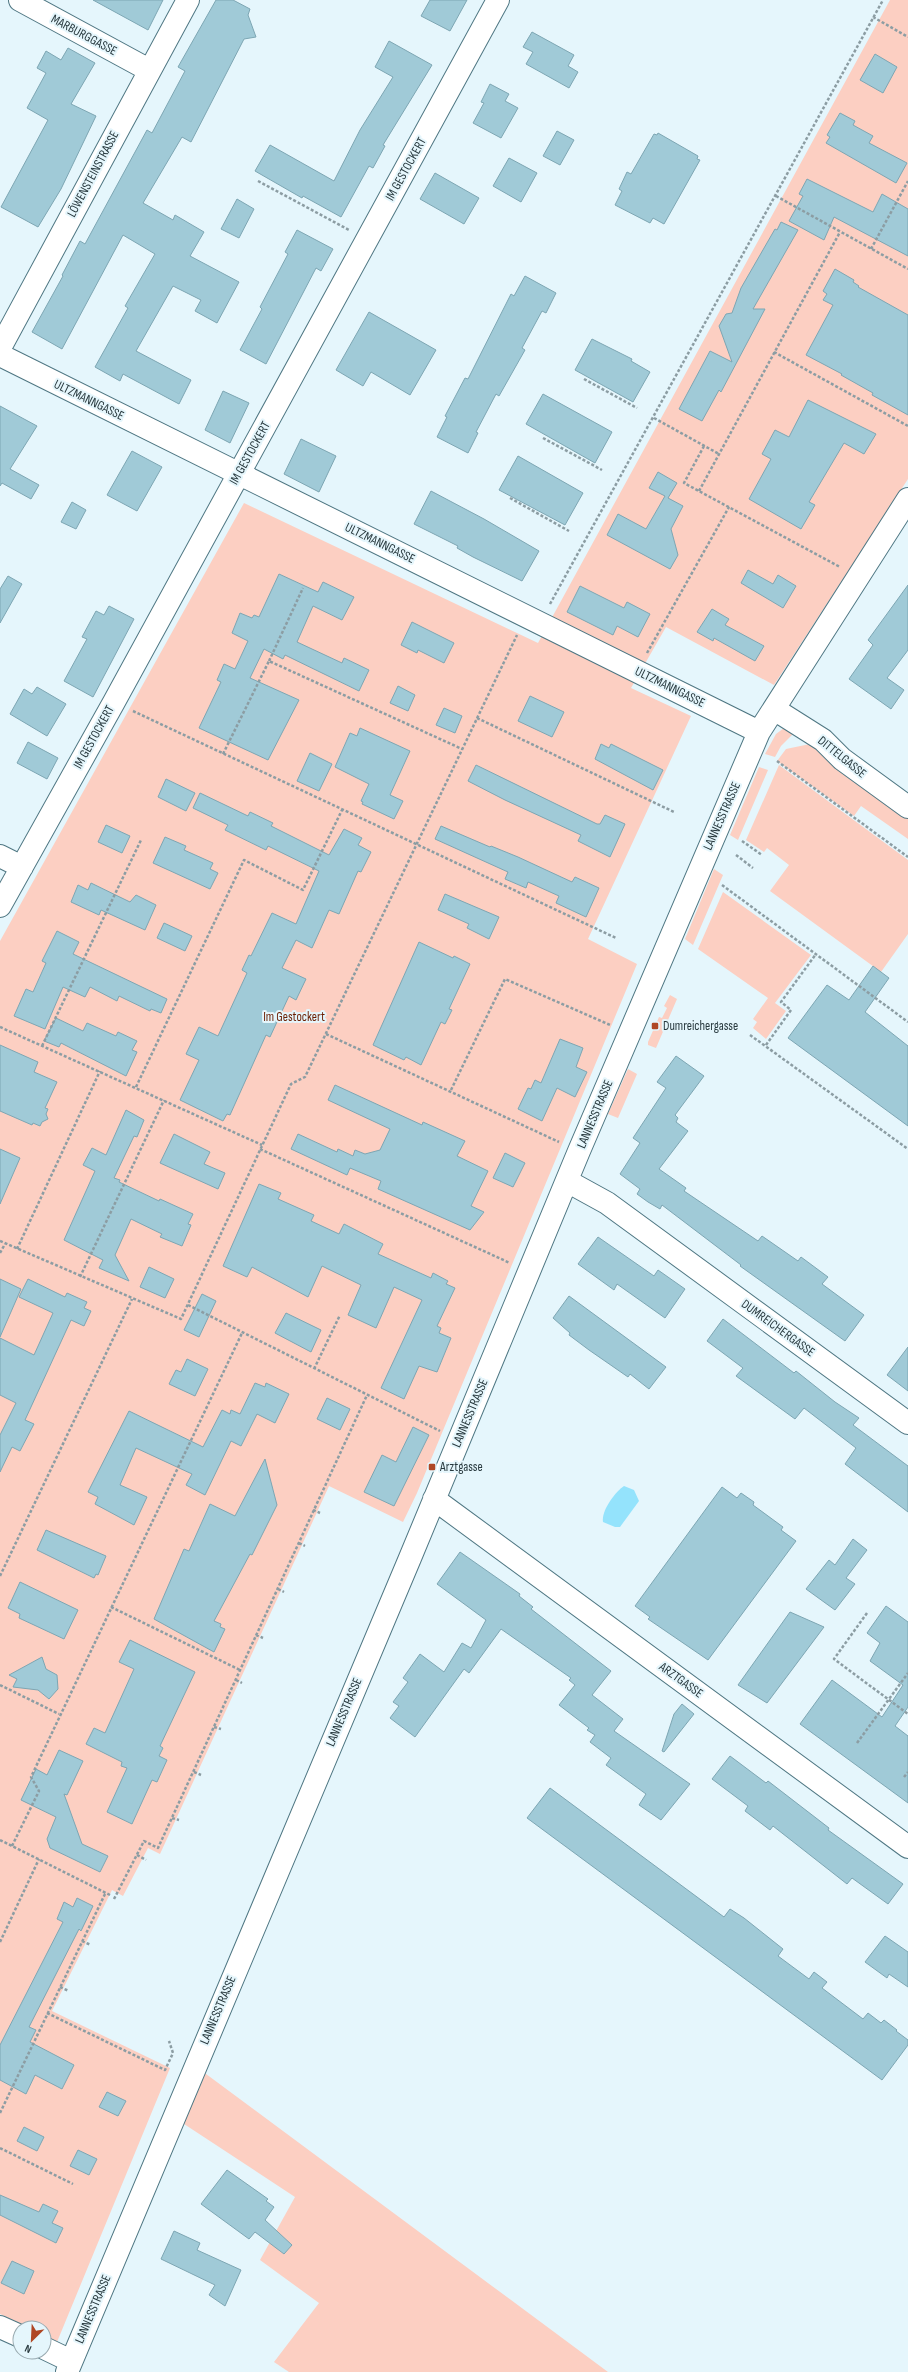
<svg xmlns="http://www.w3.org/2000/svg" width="908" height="2372" viewBox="0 0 908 2372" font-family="'Sofia Sans Condensed',sans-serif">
<rect width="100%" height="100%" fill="#e5f6fc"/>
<path fill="#fccfc2" d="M 890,0 L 908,0 L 908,479 L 774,685 L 666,627 L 631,688 L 691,716 L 588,939 L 637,964 L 417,1493 L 403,1522 L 329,1486 L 160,1854 L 148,1848 L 123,1896 L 112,1890 L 52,2011 L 170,2068 L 57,2342 L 44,2336 L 44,2328 L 29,2328 L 0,2314 L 0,941 L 244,503 L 538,643 Z
M 784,728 L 797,730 L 781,746 L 775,757 L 765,754 L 776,734 Z
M 810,744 L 908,815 L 908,839 L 861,806 L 854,816 L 777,761 L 786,749 Z
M 779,765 L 908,860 L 908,934 L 881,972 L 770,891 L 789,865 L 767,848 L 764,852 L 746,840 Z
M 759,767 L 768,770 L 738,840 L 730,835 Z
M 714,869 L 723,875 L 693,945 L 685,939 Z
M 723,892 L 811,955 L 775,1003 L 786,1011 L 766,1039 L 753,1028 L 757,1022 L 753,1019 L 768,998 L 698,949 Z
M 670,995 L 677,999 L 656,1048 L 648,1045 L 648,1042 L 659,1017 L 662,1018 L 667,1008 L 664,1006 Z
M 628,1069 L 637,1074 L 618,1118 L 608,1114 Z
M 202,2071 L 608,2372 L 289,2372 L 274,2362 L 319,2303 L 260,2260 L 295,2197 L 181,2122 Z"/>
<path fill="#94e3fc" d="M 624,1486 L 634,1490 L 639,1501 L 620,1527 L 615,1527 L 603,1522 C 601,1511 615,1492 624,1486 Z"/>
<path fill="#a0cad7" stroke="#7da6b3" d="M 93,0 L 163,0 L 148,30 Z
M 216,0 L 233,0 L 250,9 L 248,15 L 256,37 L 244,39 L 191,142 L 182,137 L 143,203 L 173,220 L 175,215 L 204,232 L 190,256 L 239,282 L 217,323 L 195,311 L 201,300 L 173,286 L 136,351 L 191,380 L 179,404 L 123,374 L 120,381 L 95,367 L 128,308 L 125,306 L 155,254 L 123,235 L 62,349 L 32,332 L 63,276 L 62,275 L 80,241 L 85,244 L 147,130 L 152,133 L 185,71 L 178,67 Z
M 430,0 L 467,0 L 450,31 L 421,16 Z
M 532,32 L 574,55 L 568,66 L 578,72 L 569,88 L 526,64 L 533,52 L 523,47 Z
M 389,41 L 432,65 L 383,145 L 385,146 L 373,168 L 369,166 L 341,217 L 303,196 L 302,198 L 255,171 L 270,145 L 334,181 L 360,130 L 393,77 L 375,67 Z
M 68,48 L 95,63 L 71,104 L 96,116 L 61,189 L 38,227 L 1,207 L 48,120 L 27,108 L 46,73 L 37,68 L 46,51 L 61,60 Z
M 875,54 L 897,67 L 883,93 L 860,80 Z
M 490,84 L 509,94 L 505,101 L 518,108 L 501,138 L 473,123 L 484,103 L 481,102 Z
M 840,113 L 855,121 L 853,125 L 873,136 L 869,143 L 907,163 L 896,183 L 826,143 L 830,137 L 827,135 Z
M 557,131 L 574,140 L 560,165 L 543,156 Z
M 658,133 L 698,156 L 697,159 L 700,160 L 664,224 L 653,218 L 650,223 L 615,205 L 622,191 L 619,189 L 627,172 L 631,174 L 654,134 L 657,135 Z
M 509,158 L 537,173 L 521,202 L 493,186 Z
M 435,173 L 479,198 L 464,224 L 420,199 Z
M 807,179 L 873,212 L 882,194 L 908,209 L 908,256 L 834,217 L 824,240 L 789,221 L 803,196 L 799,194 Z
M 237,199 L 254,209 L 239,238 L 221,229 Z
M 781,222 L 798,230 L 753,309 L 765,309 L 721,392 L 719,390 L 702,421 L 679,409 L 710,351 L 732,362 L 719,326 L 726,314 L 732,313 L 741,288 L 775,229 L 777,230 Z
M 297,230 L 333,249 L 321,271 L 316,268 L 266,364 L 240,350 L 262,309 L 260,307 L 288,254 L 285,252 Z
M 835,269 L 854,280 L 853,282 L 859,286 L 858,287 L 908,315 L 908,415 L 872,395 L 873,393 L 841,375 L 842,374 L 806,355 L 833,305 L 823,300 L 827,294 L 823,291 Z
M 525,276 L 556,293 L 546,313 L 542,311 L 522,348 L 525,350 L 499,396 L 496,394 L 476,432 L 478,433 L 468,453 L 437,437 L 447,417 L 445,416 L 465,378 L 468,379 L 511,294 L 514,296 Z
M 369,312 L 436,350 L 410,395 L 371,372 L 363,386 L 336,370 Z
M 592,339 L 632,359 L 631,361 L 650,372 L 633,402 L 575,370 Z
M 223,391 L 249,403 L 230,443 L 205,430 Z
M 543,394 L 612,432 L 595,463 L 526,424 Z
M 808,400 L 876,434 L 864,454 L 844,443 L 809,502 L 815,505 L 801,529 L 749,499 L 771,459 L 762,454 L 775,430 L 789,437 Z
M 0,406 L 37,426 L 10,469 L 39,485 L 31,499 L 2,483 L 0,486 Z
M 301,439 L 336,456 L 319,492 L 284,474 Z
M 132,451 L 162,467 L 137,511 L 107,495 Z
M 518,456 L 583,493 L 565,525 L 499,490 Z
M 658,472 L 677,483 L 668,498 L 683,506 L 671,529 L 678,555 L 670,569 L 607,535 L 618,514 L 646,529 L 665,496 L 649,488 Z
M 431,491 L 484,519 L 539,551 L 522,581 L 473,557 L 457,548 L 458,546 L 414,524 Z
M 72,502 L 86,510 L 76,529 L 61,522 Z
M 748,570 L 773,584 L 778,575 L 796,586 L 783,608 L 741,583 Z
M 279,574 L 318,592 L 323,582 L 354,597 L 342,620 L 313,606 L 297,642 L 342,663 L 344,658 L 369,670 L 359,691 L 285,655 L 283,659 L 264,649 L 250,678 L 299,700 L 268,760 L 199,728 L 221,682 L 217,680 L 224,664 L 235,669 L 248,641 L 232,633 L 240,613 L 252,618 L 254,615 L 259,617 Z
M 8,576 L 22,584 L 0,623 L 0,589 Z
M 908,585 L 908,650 L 887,678 L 904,690 L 891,709 L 849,679 L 873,645 L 868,640 Z
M 580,586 L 624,608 L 627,602 L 650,614 L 638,637 L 617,626 L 613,635 L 567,612 Z
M 109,606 L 134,619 L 93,697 L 64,681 L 87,639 L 82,637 L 96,611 L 104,615 Z
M 712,609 L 729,619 L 725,625 L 764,646 L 755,661 L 714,638 L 713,641 L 697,632 Z
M 412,622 L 454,643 L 444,663 L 418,650 L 417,653 L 401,645 Z
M 398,686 L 415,695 L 408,711 L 390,703 Z
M 37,687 L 66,704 L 47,736 L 10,714 L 24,689 L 32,694 Z
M 530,696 L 564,712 L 552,737 L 518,721 Z
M 444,708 L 462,716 L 455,733 L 436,725 Z
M 360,728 L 410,751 L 390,795 L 403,801 L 394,819 L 362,804 L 363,802 L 361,801 L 369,784 L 335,767 L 350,733 L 357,736 Z
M 28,742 L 58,758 L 47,779 L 17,763 Z
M 601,744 L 609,748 L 611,744 L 663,770 L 653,790 L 595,759 Z
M 310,753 L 332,764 L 319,791 L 297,781 Z
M 476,765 L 597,824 L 600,824 L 605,815 L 625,824 L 610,857 L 578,841 L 581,835 L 505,800 L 468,781 Z
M 166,779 L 195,793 L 186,811 L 158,797 Z
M 200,793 L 248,816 L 250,812 L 273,823 L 271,826 L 329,855 L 344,829 L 362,838 L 358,845 L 371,852 L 361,872 L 358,871 L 339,914 L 329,910 L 312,948 L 296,940 L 282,968 L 306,979 L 296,1000 L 289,996 L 270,1037 L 266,1035 L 230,1115 L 227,1114 L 223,1121 L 180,1100 L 199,1060 L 186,1054 L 199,1027 L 218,1036 L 247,973 L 242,970 L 249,955 L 251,956 L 272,913 L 296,924 L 319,871 L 268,846 L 266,850 L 225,830 L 228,825 L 193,808 Z
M 106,825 L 130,836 L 122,853 L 98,842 Z
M 441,826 L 490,847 L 491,846 L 518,857 L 572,882 L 575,877 L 599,888 L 586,917 L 556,903 L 559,896 L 528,882 L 526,888 L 505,879 L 508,872 L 435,839 Z
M 165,837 L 186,846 L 184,850 L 213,863 L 210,869 L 218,873 L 210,889 L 153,863 Z
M 91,883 L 130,902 L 136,895 L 156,905 L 145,930 L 101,910 L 99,915 L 71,902 L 78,885 L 88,890 Z
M 445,894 L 499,917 L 489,939 L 467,928 L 469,924 L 438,910 Z
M 164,923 L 192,936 L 185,951 L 157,938 Z
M 57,931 L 79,942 L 73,954 L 167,999 L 161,1013 L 151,1009 L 150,1011 L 119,996 L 117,1001 L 90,987 L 85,997 L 63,987 L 45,1029 L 14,1016 L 26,989 L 33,992 L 46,963 L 42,961 Z
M 419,942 L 453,958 L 454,956 L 470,964 L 449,1009 L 452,1010 L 445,1024 L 441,1022 L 421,1065 L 406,1057 L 404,1060 L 373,1045 Z
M 873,966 L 889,978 L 865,1012 L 908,1046 L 908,1126 L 788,1038 L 827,985 L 849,1000 Z
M 56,1018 L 83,1031 L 87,1023 L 116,1036 L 118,1032 L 137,1041 L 132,1050 L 137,1052 L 126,1076 L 61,1043 L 59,1047 L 44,1041 Z
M 560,1039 L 583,1048 L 576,1067 L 587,1072 L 575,1097 L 557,1088 L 542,1121 L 518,1109 L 528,1088 L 531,1089 L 535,1080 L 541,1083 Z
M 0,1045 L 38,1062 L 34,1072 L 57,1082 L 45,1108 L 48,1109 L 46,1114 L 48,1119 L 42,1122 L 40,1126 L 33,1123 L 32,1125 L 0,1111 Z
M 676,1056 L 704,1076 L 675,1115 L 678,1118 L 676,1122 L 688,1131 L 659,1169 L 686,1188 L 684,1191 L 758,1241 L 762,1236 L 798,1261 L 801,1257 L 828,1277 L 822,1284 L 864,1315 L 845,1341 L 740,1266 L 741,1265 L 662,1205 L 660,1209 L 648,1202 L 637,1194 L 640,1189 L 620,1174 L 640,1143 L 633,1138 L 666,1088 L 657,1082 Z
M 335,1085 L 422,1125 L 423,1122 L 465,1141 L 457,1156 L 488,1171 L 471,1206 L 484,1212 L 470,1230 L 378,1189 L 381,1181 L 350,1168 L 347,1175 L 291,1149 L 298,1134 L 337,1152 L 338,1149 L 353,1156 L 355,1150 L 365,1154 L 380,1150 L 390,1129 L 328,1100 Z
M 126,1110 L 144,1120 L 137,1137 L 134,1136 L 114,1178 L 120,1180 L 119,1182 L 159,1201 L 160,1199 L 193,1214 L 188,1224 L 191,1225 L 182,1246 L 160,1237 L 162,1234 L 131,1219 L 115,1255 L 129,1281 L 99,1268 L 103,1260 L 64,1240 L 95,1171 L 83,1165 L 92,1148 L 106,1155 Z
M 174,1134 L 210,1152 L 204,1164 L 225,1173 L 218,1189 L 160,1163 Z
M 0,1149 L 20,1158 L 0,1204 Z
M 505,1153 L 525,1163 L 513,1187 L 493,1178 Z
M 259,1184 L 281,1193 L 278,1199 L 314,1215 L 311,1221 L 339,1234 L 344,1224 L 383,1244 L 378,1254 L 431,1278 L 433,1273 L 448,1281 L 446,1284 L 455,1288 L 437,1326 L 441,1328 L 439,1333 L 451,1338 L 437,1372 L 419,1366 L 404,1399 L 381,1388 L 422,1300 L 394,1287 L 376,1328 L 348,1315 L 361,1285 L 322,1266 L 308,1297 L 252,1267 L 247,1277 L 223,1266 Z
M 598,1237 L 654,1276 L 658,1270 L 685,1289 L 665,1318 L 617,1284 L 614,1290 L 578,1264 Z
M 149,1267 L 174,1279 L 165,1298 L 140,1287 Z
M 0,1279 L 21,1289 L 0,1337 Z
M 28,1279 L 65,1297 L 67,1293 L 87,1302 L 84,1308 L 91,1311 L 84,1326 L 71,1320 L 25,1420 L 34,1424 L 20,1451 L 12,1447 L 0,1472 L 0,1435 L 16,1403 L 0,1395 L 0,1338 L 34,1355 L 53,1313 L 19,1297 Z
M 202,1294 L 216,1301 L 199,1337 L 184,1330 Z
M 569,1296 L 666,1367 L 649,1389 L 630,1374 L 628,1377 L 589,1350 L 569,1335 L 570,1333 L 553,1318 Z
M 286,1313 L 321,1330 L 311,1352 L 275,1333 Z
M 723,1319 L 794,1373 L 796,1371 L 835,1402 L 859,1418 L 853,1425 L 908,1466 L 908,1512 L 845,1464 L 856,1448 L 804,1408 L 795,1419 L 736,1376 L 743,1368 L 707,1341 Z
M 908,1347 L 908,1391 L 887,1375 Z
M 187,1359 L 208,1369 L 195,1396 L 169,1384 L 176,1370 L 181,1372 Z
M 255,1383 L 265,1387 L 266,1383 L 289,1394 L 275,1423 L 257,1414 L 241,1446 L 231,1441 L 205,1495 L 186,1485 L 192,1474 L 136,1448 L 120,1485 L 147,1497 L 134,1525 L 95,1504 L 98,1497 L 88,1492 L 129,1411 L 203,1447 L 222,1410 L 230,1414 L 231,1410 L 240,1414 Z
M 327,1398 L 350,1409 L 340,1430 L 317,1419 Z
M 413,1427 L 429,1435 L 394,1506 L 364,1492 L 382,1455 L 396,1462 Z
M 265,1459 L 277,1505 L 252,1555 L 250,1554 L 214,1621 L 221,1624 L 220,1627 L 225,1629 L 214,1652 L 154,1619 L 184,1549 L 189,1551 L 210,1504 L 235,1516 Z
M 722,1487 L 737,1498 L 741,1493 L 754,1502 L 753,1505 L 783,1527 L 781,1530 L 796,1541 L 708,1660 L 648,1619 L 650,1617 L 635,1606 Z
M 46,1530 L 106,1556 L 98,1575 L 96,1574 L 94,1578 L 37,1550 Z
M 853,1539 L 867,1550 L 846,1578 L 855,1584 L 835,1610 L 806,1589 L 829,1560 L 835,1565 Z
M 460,1552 L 520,1594 L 519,1596 L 533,1607 L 531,1609 L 611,1671 L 592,1695 L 623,1719 L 614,1731 L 690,1784 L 661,1820 L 639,1805 L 646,1794 L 606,1765 L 611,1758 L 590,1742 L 595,1735 L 587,1730 L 589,1728 L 559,1705 L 575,1685 L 569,1680 L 571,1678 L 501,1629 L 469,1673 L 464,1669 L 415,1737 L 390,1718 L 399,1706 L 393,1702 L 408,1682 L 403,1678 L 420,1654 L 444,1672 L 462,1643 L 471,1648 L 486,1620 L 437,1584 Z
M 20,1582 L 78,1610 L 64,1639 L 19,1618 L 20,1614 L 8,1608 Z
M 886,1606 L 908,1622 L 908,1707 L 895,1726 L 908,1736 L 908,1803 L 800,1724 L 832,1680 L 882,1717 L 903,1685 L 870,1661 L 880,1643 L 867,1633 Z
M 790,1612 L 824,1627 L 767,1703 L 738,1685 Z
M 130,1640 L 195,1672 L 160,1746 L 163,1748 L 159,1756 L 167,1760 L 157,1782 L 152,1780 L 132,1824 L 107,1812 L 127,1768 L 121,1766 L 122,1762 L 86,1744 L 94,1728 L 105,1733 L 134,1669 L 119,1662 Z
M 42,1657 L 46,1669 L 57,1675 L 58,1689 L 49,1699 L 38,1690 L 13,1687 L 17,1679 L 9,1675 Z
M 682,1704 L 694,1714 L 664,1752 L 662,1751 L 674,1714 Z
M 59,1750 L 83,1761 L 67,1795 L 64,1794 L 82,1844 L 108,1856 L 100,1872 L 50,1848 L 47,1839 L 56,1817 L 21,1800 L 36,1769 L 47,1775 Z
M 730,1756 L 766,1783 L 768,1781 L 829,1828 L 828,1830 L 903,1884 L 888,1904 L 852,1878 L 847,1884 L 773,1826 L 770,1830 L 745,1811 L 748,1806 L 712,1779 Z
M 550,1788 L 724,1917 L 730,1909 L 744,1918 L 783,1949 L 778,1956 L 809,1979 L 814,1972 L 827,1982 L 822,1988 L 863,2019 L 868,2013 L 881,2023 L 884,2020 L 897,2030 L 896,2031 L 908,2040 L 908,2045 L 882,2080 L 527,1818 Z
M 77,1898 L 93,1906 L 81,1931 L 79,1929 L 29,2027 L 36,2030 L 30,2042 L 74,2065 L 62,2089 L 35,2075 L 26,2094 L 0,2080 L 0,2045 L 63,1922 L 57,1919 L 64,1902 L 73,1907 Z
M 885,1936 L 908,1952 L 908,1987 L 889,1974 L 887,1978 L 865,1962 Z
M 107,2092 L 126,2101 L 118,2116 L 99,2107 Z
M 24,2127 L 44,2137 L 37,2151 L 17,2141 Z
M 78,2150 L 97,2159 L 89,2175 L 70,2166 Z
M 227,2170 L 268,2199 L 266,2201 L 274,2207 L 265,2220 L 292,2245 L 284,2254 L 255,2232 L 249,2239 L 201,2204 Z
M 0,2195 L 39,2212 L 43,2204 L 58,2211 L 52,2223 L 63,2228 L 56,2243 L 0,2215 Z
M 174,2231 L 200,2243 L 197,2250 L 241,2270 L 225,2306 L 209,2295 L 215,2285 L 161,2259 Z
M 12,2261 L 34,2271 L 24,2294 L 1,2283 Z"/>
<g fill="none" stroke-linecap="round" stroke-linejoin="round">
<defs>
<path id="minor" d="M 20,0 L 149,70
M 0,348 L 188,0
M 0,355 L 759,732
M 774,709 L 823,740 L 842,759 L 908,807
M 0,856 L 22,867
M 0,906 L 114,702 L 498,0
M 567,1181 L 607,1203 L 908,1423
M 434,1499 L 908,1847
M 0,2327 L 20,2336
M 44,2348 L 71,2361
M 67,2372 L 410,1558 L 579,1151 L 759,732 L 908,499"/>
</defs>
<use href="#minor" stroke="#4f7783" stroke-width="24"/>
<path stroke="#8c9da3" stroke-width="2.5" stroke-dasharray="3 2" stroke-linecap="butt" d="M 873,17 L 908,37
M 258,181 L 349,230
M 776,196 L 908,269
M 871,249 L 908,181
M 774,352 L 908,426
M 584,379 L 637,408
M 654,418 L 719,454
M 543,438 L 602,470
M 704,446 L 684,483 L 840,567
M 699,491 L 840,232
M 510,498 L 569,531
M 550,604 L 883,0
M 647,653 L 729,507
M 269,661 L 303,588
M 133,711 L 616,938
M 477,718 L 674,812
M 223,754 L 269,661 L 462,749
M 777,761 L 908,857
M 742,841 L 762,855
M 736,855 L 753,868
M 722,885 L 908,1022
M 0,1027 L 262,1145
M 326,1034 L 559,1142
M 750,1035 L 908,1149
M 766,1045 L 791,1010 L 781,1002 L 816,954
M 42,1046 L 141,840
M 136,1087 L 244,860 L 303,890 L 342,810
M 451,1090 L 505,979 L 610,1025
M 260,1149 L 510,1263
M 0,1241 L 181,1319 L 291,1084 L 305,1077 L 517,635
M 17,1249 L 100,1071
M 0,1253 L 5,1244
M 80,1277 L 164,1100
M 188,1305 L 440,1431
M 314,1369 L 340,1315
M 313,1510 L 320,1513
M 299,1543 L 305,1546
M 0,1576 L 132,1299
M 278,1589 L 284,1592
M 111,1607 L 240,1670
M 867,1613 L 834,1659 L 908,1714
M 256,1635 L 263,1638
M 236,1680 L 242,1683
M 0,1685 L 59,1714
M 214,1727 L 221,1729
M 857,1743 L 908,1673
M 194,1772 L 201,1775
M 904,1777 L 908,1772
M 172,1818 L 179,1820
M 0,1840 L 110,1895
M 12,1846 L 39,1791 L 31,1777 L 242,1333
M 137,1855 L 146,1860
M 114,1899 L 144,1841 L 158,1848 L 367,1395
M 82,1941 L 91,1945
M 0,1942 L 39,1859
M 60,1987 L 69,1991
M 47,2013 L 165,2070 L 173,2053 L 169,2041
M 0,2113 L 105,1894
M 0,2148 L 73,2184"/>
<use href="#minor" stroke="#fff" stroke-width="22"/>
</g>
<g fill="#af4725" stroke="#e5f6fc" stroke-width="1.5">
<rect x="651" y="1022" width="8" height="8" rx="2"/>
<rect x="428" y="1463" width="8" height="8" rx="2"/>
</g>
<g text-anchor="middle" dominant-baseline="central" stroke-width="4" stroke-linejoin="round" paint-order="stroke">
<g font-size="13" fill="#28393e" stroke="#e5f6fc">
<text transform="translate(84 35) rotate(28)">MARBURGGASSE</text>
<text transform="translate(406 169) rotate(-61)">IM GESTOCKERT</text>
<text transform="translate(93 174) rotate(-62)">LÖWENSTEINSTRASSE</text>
<text transform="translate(89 400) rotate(26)">ULTZMANNGASSE</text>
<text transform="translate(250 453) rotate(-61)">IM GESTOCKERT</text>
<text transform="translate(380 543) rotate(26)">ULTZMANNGASSE</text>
<text transform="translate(670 687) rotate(26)">ULTZMANNGASSE</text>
<text transform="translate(94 737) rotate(-61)">IM GESTOCKERT</text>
<text transform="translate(842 757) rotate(39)">DITTELGASSE</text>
<text transform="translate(722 816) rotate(-66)">LANNESSTRASSE</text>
<text transform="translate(595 1114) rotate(-67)">LANNESSTRASSE</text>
<text transform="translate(778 1328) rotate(36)">DUMREICHERGASSE</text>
<text transform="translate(470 1413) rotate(-67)">LANNESSTRASSE</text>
<text transform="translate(681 1680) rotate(36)">ARZTGASSE</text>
<text transform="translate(344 1712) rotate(-67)">LANNESSTRASSE</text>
<text transform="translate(218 2010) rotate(-67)">LANNESSTRASSE</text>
<text transform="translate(93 2309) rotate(-67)">LANNESSTRASSE</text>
</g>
<g font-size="13" fill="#6b1e02" stroke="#e5f6fc">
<text x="294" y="1017">Im Gestockert</text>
</g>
<g font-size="13" fill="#28393e" stroke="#e5f6fc" text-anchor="start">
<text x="663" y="1026">Dumreichergasse</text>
<text x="440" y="1467">Arztgasse</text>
</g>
</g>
<g transform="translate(32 2340) rotate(204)"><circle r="19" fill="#e5f6fc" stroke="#99aab0"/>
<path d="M0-3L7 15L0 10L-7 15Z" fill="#af4725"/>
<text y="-6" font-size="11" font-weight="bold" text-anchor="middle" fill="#28393e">N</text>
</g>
</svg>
